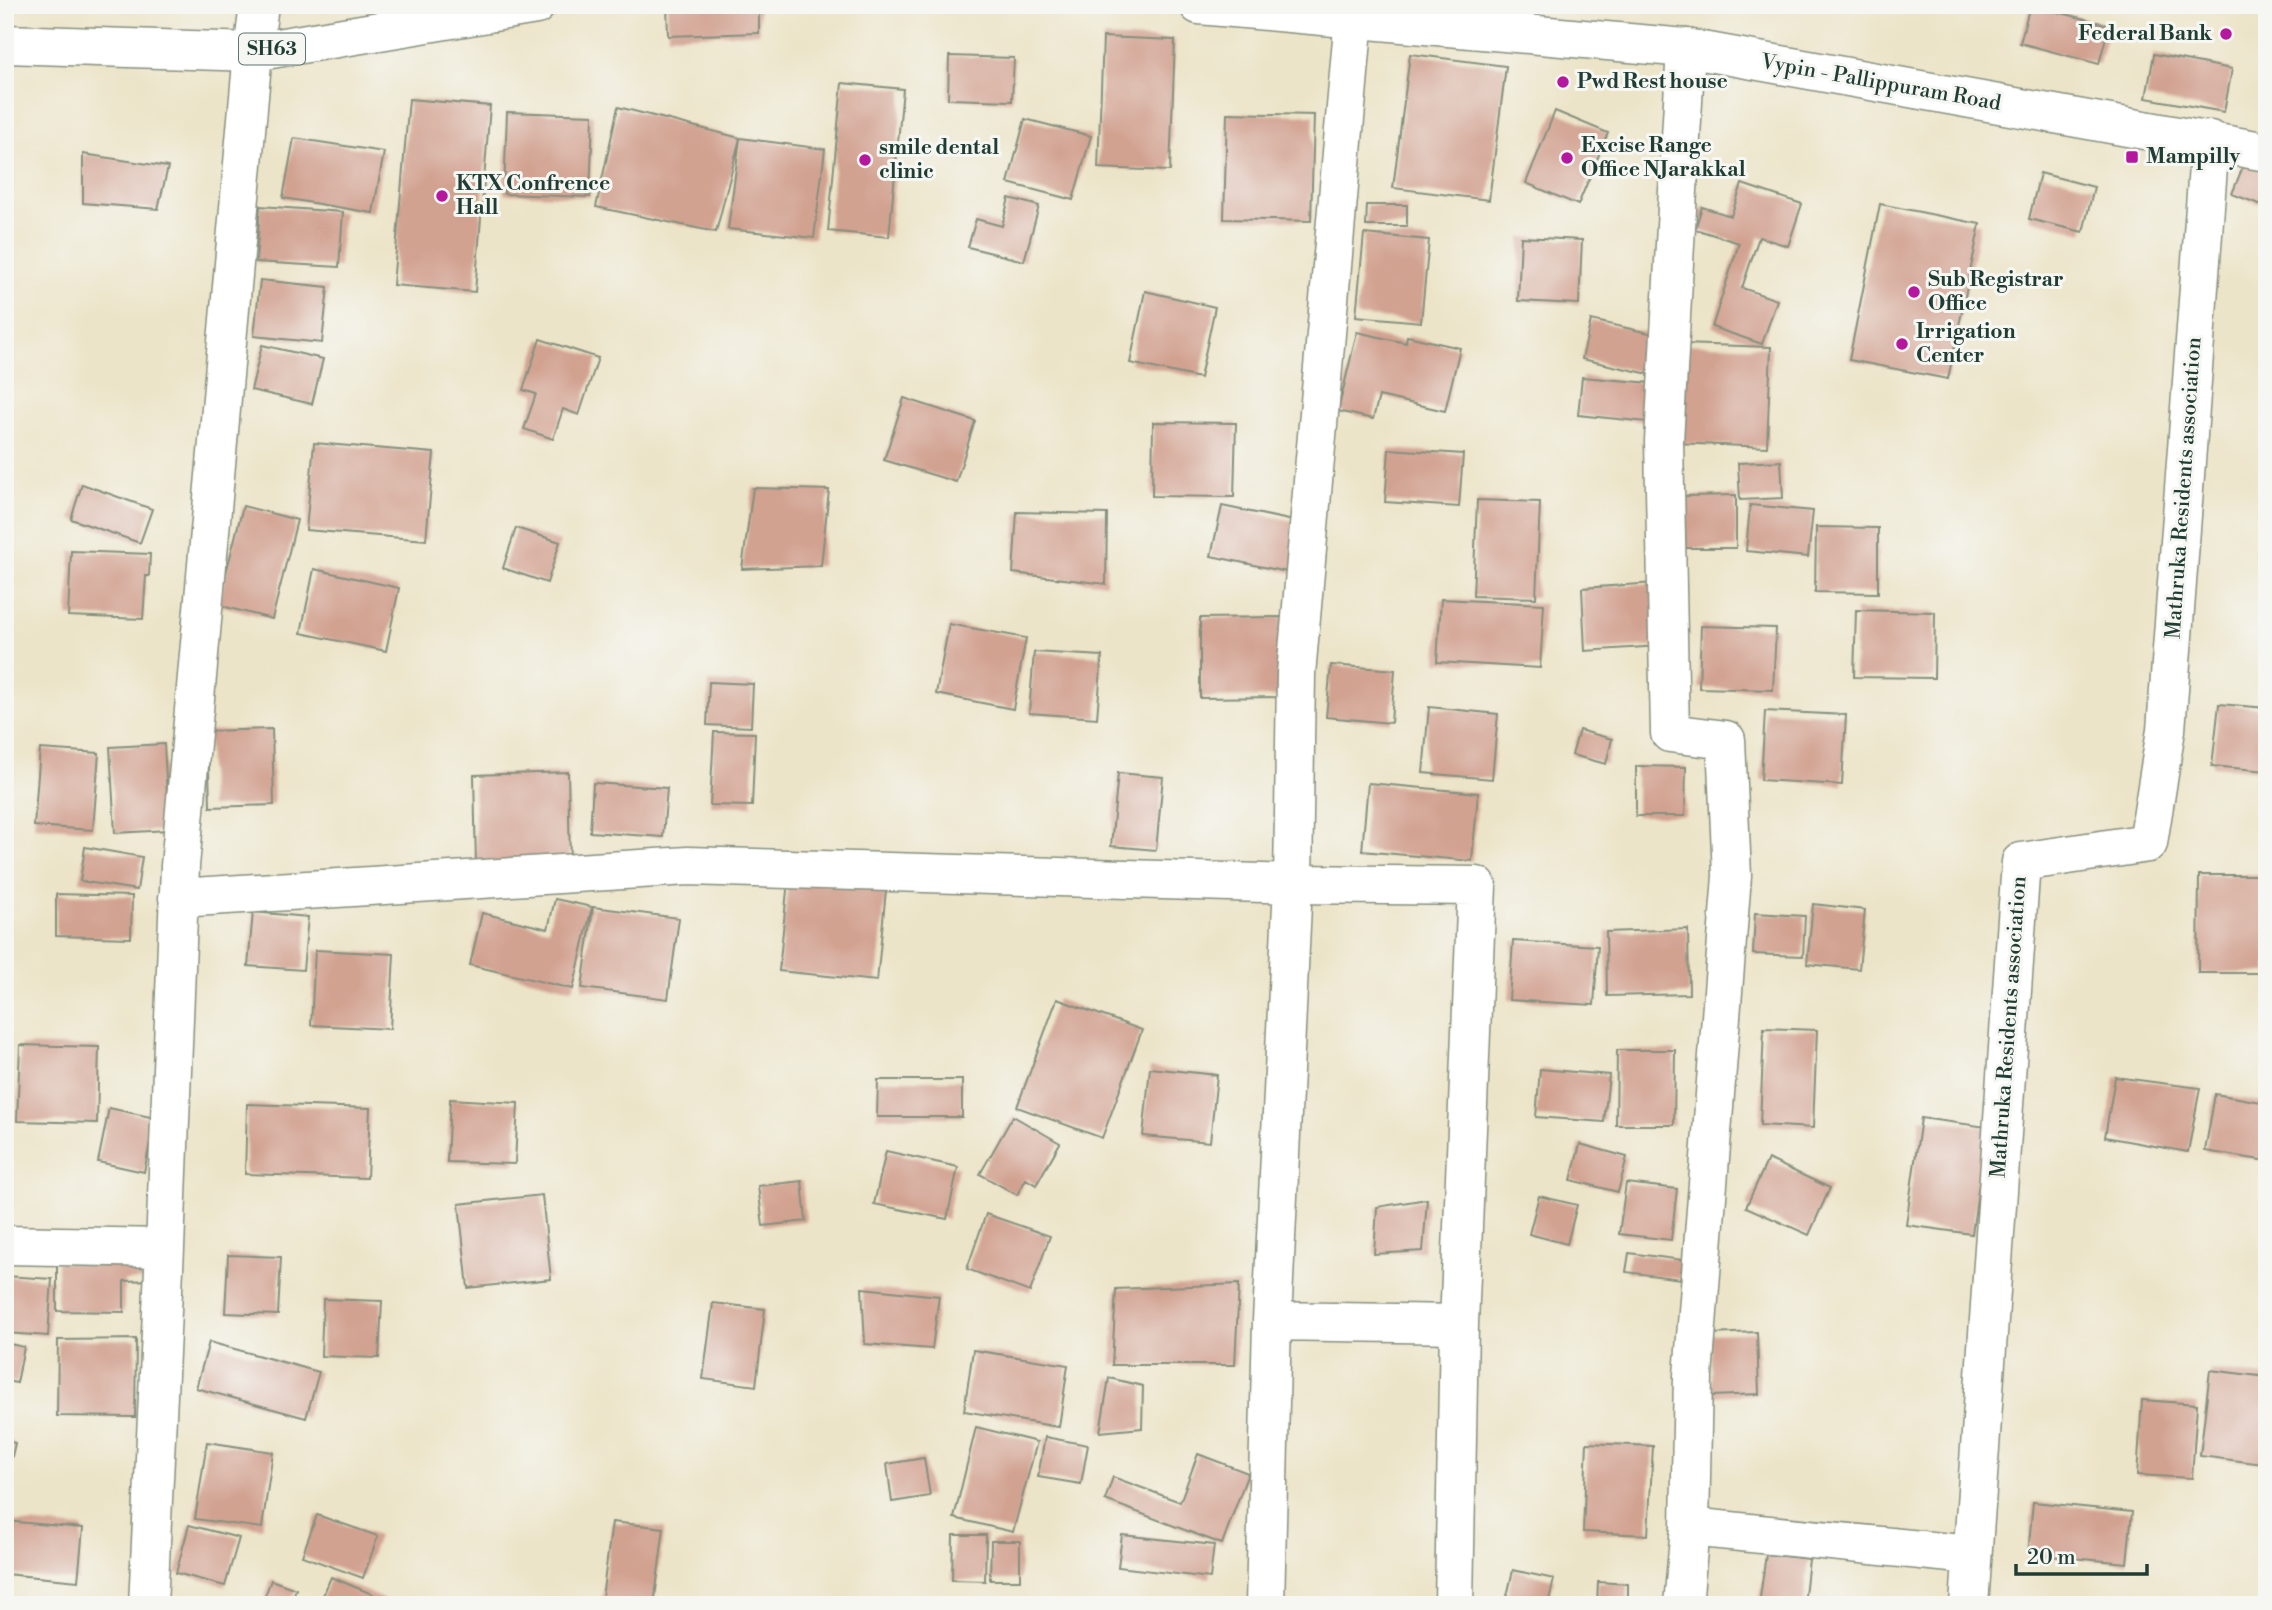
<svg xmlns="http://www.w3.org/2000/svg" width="2272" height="1610" viewBox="0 0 2272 1610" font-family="'Libre Bodoni',serif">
<rect width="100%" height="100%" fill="#f6f6f2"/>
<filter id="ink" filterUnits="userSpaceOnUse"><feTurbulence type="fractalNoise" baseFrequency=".0143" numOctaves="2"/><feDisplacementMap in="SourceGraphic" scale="14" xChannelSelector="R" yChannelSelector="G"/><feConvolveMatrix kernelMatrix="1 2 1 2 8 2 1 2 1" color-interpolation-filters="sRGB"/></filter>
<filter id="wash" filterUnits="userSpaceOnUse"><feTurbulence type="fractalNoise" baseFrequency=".00686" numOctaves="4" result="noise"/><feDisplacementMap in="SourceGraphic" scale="28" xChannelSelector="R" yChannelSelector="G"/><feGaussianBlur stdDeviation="1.57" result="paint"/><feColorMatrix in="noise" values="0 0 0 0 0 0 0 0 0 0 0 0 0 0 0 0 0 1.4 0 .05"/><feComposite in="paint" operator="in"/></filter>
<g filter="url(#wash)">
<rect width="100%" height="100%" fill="#ece4c8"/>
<g id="blocks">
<path fill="#d2a291" d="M 667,5 L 759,5 L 759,33 L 668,36 Z
M 2030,5 L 2109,25 L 2099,64 L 2020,43 Z
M 1103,37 L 1175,40 L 1170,171 L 1098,168 Z
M 1410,54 L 1506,66 L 1489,200 L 1393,188 Z
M 2154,54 L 2232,69 L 2224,112 L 2146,98 Z
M 949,56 L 1014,58 L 1012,101 L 948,99 Z
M 842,83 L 903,89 L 889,237 L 828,231 Z
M 409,99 L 490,106 L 475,292 L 393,285 Z
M 618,107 L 740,138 L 825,149 L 814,238 L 728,229 L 740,138 L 716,232 L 596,207 Z
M 1555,111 L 1608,133 L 1578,205 L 1526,183 Z
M 507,112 L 593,115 L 590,197 L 504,194 Z
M 1227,113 L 1314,115 L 1311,221 L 1224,219 Z
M 1025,119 L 1091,136 L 1073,200 L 1008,183 Z
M 294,138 L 384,152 L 373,213 L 283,198 Z
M 83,154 L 168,167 L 158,209 L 83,203 Z
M 2246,159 L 2267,167 L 2267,207 L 2232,194 Z
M 2040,173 L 2094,187 L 2083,232 L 2029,219 Z
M 1742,184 L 1802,204 L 1788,246 L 1759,237 L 1742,288 L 1777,300 L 1762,344 L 1712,327 L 1739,243 L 1695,229 L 1702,207 L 1731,216 Z
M 1009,198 L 1039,206 L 1024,261 L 968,247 L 976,219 L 1002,226 Z
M 1880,204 L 1980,224 L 1948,379 L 1849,360 Z
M 1367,205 L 1407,205 L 1407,226 L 1366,226 Z
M 260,206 L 343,212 L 339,267 L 256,262 Z
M 1364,234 L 1429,240 L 1421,322 L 1356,316 Z
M 1521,237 L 1582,240 L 1579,304 L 1518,301 Z
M 260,280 L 328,287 L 322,343 L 254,336 Z
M 1145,291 L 1215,307 L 1200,378 L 1130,363 Z
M 1591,320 L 1658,335 L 1649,374 L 1582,359 Z
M 1357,332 L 1406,343 L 1407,336 L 1460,348 L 1445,411 L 1379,396 L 1373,419 L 1338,411 Z
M 540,339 L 598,358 L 579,415 L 563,409 L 553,439 L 524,429 L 536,394 L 523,390 Z
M 1681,344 L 1771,347 L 1767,447 L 1676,443 Z
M 262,345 L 323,359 L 312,404 L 251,390 Z
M 1582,377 L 1651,383 L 1648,422 L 1578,415 Z
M 904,398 L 975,421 L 956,482 L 884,460 Z
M 1153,422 L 1236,423 L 1234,497 L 1152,496 Z
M 314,443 L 434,453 L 426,540 L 306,530 Z
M 1389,449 L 1463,454 L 1459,507 L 1385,502 Z
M 1781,461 L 1783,498 L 1740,500 L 1738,463 Z
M 82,484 L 152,509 L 140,543 L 71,519 Z
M 753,488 L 829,490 L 821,566 L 742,569 Z
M 1736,495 L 1736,548 L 1684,548 L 1684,496 Z
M 1477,500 L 1540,502 L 1536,598 L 1473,596 Z
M 1750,505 L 1813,511 L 1808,557 L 1746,551 Z
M 243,506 L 297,520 L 272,619 L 218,605 Z
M 1222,506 L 1308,524 L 1297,574 L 1211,556 Z
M 1017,512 L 1107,514 L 1106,584 L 1013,573 Z
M 1816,527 L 1878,528 L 1878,593 L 1815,592 Z
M 516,528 L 560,542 L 547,583 L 503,568 Z
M 71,551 L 150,554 L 149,576 L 146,576 L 143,619 L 68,616 Z
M 314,569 L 399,588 L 386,651 L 301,633 Z
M 1655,583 L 1659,646 L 1585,651 L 1582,588 Z
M 1441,599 L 1544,604 L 1540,668 L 1437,662 Z
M 1856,610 L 1935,612 L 1934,678 L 1854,677 Z
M 1291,617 L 1291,697 L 1200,698 L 1200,618 Z
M 949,624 L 1026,638 L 1013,709 L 936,694 Z
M 1701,626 L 1776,628 L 1773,690 L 1699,688 Z
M 1034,652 L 1102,656 L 1097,718 L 1029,713 Z
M 1331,665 L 1395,670 L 1391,723 L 1326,717 Z
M 709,682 L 753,684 L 751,727 L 707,725 Z
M 2219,704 L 2267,708 L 2267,771 L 2212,766 Z
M 1429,707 L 1498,714 L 1492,779 L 1423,773 Z
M 1765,711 L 1846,715 L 1842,785 L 1761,780 Z
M 272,729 L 274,805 L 210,807 L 208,731 Z
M 1579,730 L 1612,739 L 1606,764 L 1572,755 Z
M 714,732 L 755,733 L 752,806 L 710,805 Z
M 164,744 L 169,830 L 115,833 L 110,747 Z
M 40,749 L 99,753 L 93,830 L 34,826 Z
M 1636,766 L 1686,767 L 1685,816 L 1636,816 Z
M 568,772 L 570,862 L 476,865 L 474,775 Z
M 1118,773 L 1163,777 L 1156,850 L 1111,846 Z
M 593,783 L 667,788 L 663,837 L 590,832 Z
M 1368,783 L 1478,793 L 1472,861 L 1362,851 Z
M 85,847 L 142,857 L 137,890 L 80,881 Z
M 2199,875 L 2267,875 L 2267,973 L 2198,973 Z
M 788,880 L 886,890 L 877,981 L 779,971 Z
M 56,894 L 132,896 L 131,938 L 56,936 Z
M 555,899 L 592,907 L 573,989 L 470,965 L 482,913 L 548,929 Z
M 1813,904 L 1865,910 L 1859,969 L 1807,964 Z
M 593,907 L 679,918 L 668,999 L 582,988 Z
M 253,912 L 308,917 L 303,970 L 248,966 Z
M 1755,913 L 1805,916 L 1803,956 L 1753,954 Z
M 1688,929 L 1689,994 L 1607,996 L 1606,932 Z
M 1513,941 L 1598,946 L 1594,1005 L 1509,1000 Z
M 315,950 L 394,954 L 390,1029 L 311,1025 Z
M 1057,999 L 1142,1030 L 1102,1138 L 1017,1107 Z
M 1764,1028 L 1817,1030 L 1813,1128 L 1760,1125 Z
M 20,1045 L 99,1047 L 97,1123 L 17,1121 Z
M 1617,1050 L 1675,1050 L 1674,1125 L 1616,1125 Z
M 1150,1068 L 1217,1075 L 1210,1142 L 1143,1136 Z
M 1540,1069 L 1609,1075 L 1604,1122 L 1536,1117 Z
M 2115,1077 L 2200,1088 L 2188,1152 L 2105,1137 Z
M 878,1080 L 962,1080 L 962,1117 L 877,1117 Z
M 2215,1094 L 2267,1103 L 2267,1161 L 2205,1151 Z
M 450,1099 L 518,1103 L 515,1164 L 447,1162 Z
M 247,1104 L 370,1108 L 367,1178 L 245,1174 Z
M 109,1108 L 155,1118 L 144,1172 L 98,1162 Z
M 1013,1116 L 1060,1143 L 1036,1185 L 1026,1179 L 1017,1195 L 980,1174 Z
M 1921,1118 L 1987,1127 L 1972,1234 L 1906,1225 Z
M 1580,1144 L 1627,1157 L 1618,1192 L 1571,1180 Z
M 886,1151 L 958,1167 L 947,1219 L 874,1204 Z
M 1768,1159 L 1830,1188 L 1809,1235 L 1746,1207 Z
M 802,1181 L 806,1221 L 763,1226 L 758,1186 Z
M 1626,1183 L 1677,1189 L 1671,1240 L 1619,1234 Z
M 542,1195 L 551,1279 L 468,1288 L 459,1204 Z
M 1539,1196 L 1577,1205 L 1567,1244 L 1529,1234 Z
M 1427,1199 L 1423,1251 L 1374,1254 L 1377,1207 Z
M 986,1214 L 1050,1236 L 1030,1292 L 967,1269 Z
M 1629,1253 L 1683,1260 L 1680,1279 L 1626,1272 Z
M 228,1255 L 281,1257 L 278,1315 L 225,1313 Z
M 57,1262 L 157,1263 L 156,1280 L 124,1281 L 124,1312 L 57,1311 Z
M 5,1276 L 52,1279 L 48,1336 L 5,1333 Z
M 1239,1284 L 1235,1365 L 1112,1365 L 1116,1289 Z
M 862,1288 L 939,1296 L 932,1349 L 865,1344 Z
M 323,1299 L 382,1301 L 379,1358 L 321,1356 Z
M 713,1303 L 765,1309 L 756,1386 L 703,1379 Z
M 1757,1332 L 1759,1394 L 1712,1396 L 1710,1334 Z
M 136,1339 L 135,1417 L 57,1416 L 58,1340 Z
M 209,1342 L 319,1372 L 306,1418 L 196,1388 Z
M 5,1343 L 24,1347 L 17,1383 L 5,1381 Z
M 973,1350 L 1068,1365 L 1059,1427 L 964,1411 Z
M 2210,1370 L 2267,1377 L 2267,1434 L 2263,1464 L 2200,1456 Z
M 1109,1378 L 1143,1386 L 1142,1428 L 1100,1432 Z
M 2142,1400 L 2197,1404 L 2192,1478 L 2137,1475 Z
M 976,1427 L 1037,1442 L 1013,1532 L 954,1518 Z
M 1045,1437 L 1088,1445 L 1081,1484 L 1038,1477 Z
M 5,1441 L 15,1443 L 6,1483 L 5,1483 Z
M 207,1442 L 273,1452 L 262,1528 L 195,1519 Z
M 1587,1443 L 1653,1446 L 1648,1535 L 1583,1532 Z
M 1198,1454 L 1248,1473 L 1222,1544 L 1105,1500 L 1113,1477 L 1180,1502 Z
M 924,1458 L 930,1496 L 892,1502 L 887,1464 Z
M 2033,1502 L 2132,1512 L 2127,1563 L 2028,1554 Z
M 317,1515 L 378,1536 L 363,1578 L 302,1556 Z
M 5,1521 L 83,1528 L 78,1581 L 5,1574 Z
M 612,1522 L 664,1528 L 654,1605 L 602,1598 Z
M 189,1525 L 239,1538 L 225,1586 L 176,1573 Z
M 953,1535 L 986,1535 L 985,1581 L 952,1580 Z
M 1122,1535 L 1214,1545 L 1210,1578 L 1118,1567 Z
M 991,1541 L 1020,1541 L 1020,1580 L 990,1580 Z
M 1766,1554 L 1809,1559 L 1804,1605 L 1759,1605 Z
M 1513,1570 L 1554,1579 L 1548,1605 L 1505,1605 Z
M 331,1577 L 384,1599 L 381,1605 L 326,1605 L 320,1602 Z
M 271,1580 L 296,1589 L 290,1605 L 262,1604 Z
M 1598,1582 L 1628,1584 L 1628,1605 L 1597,1605 Z
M 1005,1597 L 1058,1603 L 1057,1605 L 1004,1605 Z"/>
</g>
</g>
<g filter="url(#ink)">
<use href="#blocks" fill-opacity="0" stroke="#86907e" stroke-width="2"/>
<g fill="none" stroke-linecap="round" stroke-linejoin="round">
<defs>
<path id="minor" d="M 178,898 L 688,866 L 1293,884 L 1296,674 L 1355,5
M 5,1245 L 165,1248
M 1272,1321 L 1459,1324
M 1690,1527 L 1971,1555
M 148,1605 L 165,1248 L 180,866 L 253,52 L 259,5
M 1265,1605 L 1272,1321 L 1293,884 L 1477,886 L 1459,1324 L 1454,1605
M 1683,1605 L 1690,1527 L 1693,1376 L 1732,876 L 1726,740 L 1670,733 L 1664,441 L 1686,48
M 1969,1605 L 2021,862 L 2148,843 L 2166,730 L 2210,140"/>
<path id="major" d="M 1199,5 L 1686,48 L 2267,152
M 5,44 L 253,52 L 536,5"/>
</defs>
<use href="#minor" stroke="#86907e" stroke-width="41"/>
<use href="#major" stroke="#86907e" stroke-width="41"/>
<use href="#minor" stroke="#fff" stroke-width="38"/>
<use href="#major" stroke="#fff" stroke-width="38"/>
</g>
</g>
<g fill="#b5179e" stroke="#f6f6f2" stroke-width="2.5">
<circle cx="2226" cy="34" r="7"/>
<circle cx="1563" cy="82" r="7"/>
<rect x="2125" y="150" width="14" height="14" rx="3.5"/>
<circle cx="1567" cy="158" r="7"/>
<circle cx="865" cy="160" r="7"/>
<circle cx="442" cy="196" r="7"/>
<circle cx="1914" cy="292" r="7"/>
<circle cx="1902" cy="344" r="7"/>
</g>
<g text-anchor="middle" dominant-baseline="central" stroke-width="6" stroke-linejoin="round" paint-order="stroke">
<rect fill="#f6f6f2" stroke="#60746d" stroke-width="2" x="239" y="33.5" width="66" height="31" rx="5"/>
<g font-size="19" font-weight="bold" fill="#1f3d34">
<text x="272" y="49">SH63</text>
</g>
<g font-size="21" font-weight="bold" fill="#1f3d34" stroke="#f6f6f2" text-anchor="start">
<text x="2212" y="34" text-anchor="end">Federal Bank</text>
<text x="1577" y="82">Pwd Rest house</text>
<text x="1581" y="146">Excise Range<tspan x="1581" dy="24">Office NJarakkal</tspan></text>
<text x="879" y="148">smile dental<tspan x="879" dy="24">clinic</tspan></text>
<text x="2146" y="157">Mampilly</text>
<text x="456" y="184">KTX Confrence<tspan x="456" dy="24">Hall</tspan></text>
<text x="1928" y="280">Sub Registrar<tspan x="1928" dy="24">Office</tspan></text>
<text x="1916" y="332">Irrigation<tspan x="1916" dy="24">Center</tspan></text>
</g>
<g font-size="21" fill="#1f3d34" stroke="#f6f6f2">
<text transform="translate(1881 83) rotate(10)">Vypin - Pallippuram Road</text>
<text transform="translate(2184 488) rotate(-86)">Mathruka Residents association</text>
<text transform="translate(2009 1027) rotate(-86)">Mathruka Residents association</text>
</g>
</g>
<rect width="2272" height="1610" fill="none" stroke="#f6f6f2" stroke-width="28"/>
<path d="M2016 1564v10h131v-10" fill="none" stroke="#1f3d34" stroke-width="3.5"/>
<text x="2027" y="1564" font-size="21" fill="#1f3d34" stroke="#f6f6f2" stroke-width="5" paint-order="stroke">20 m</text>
</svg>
